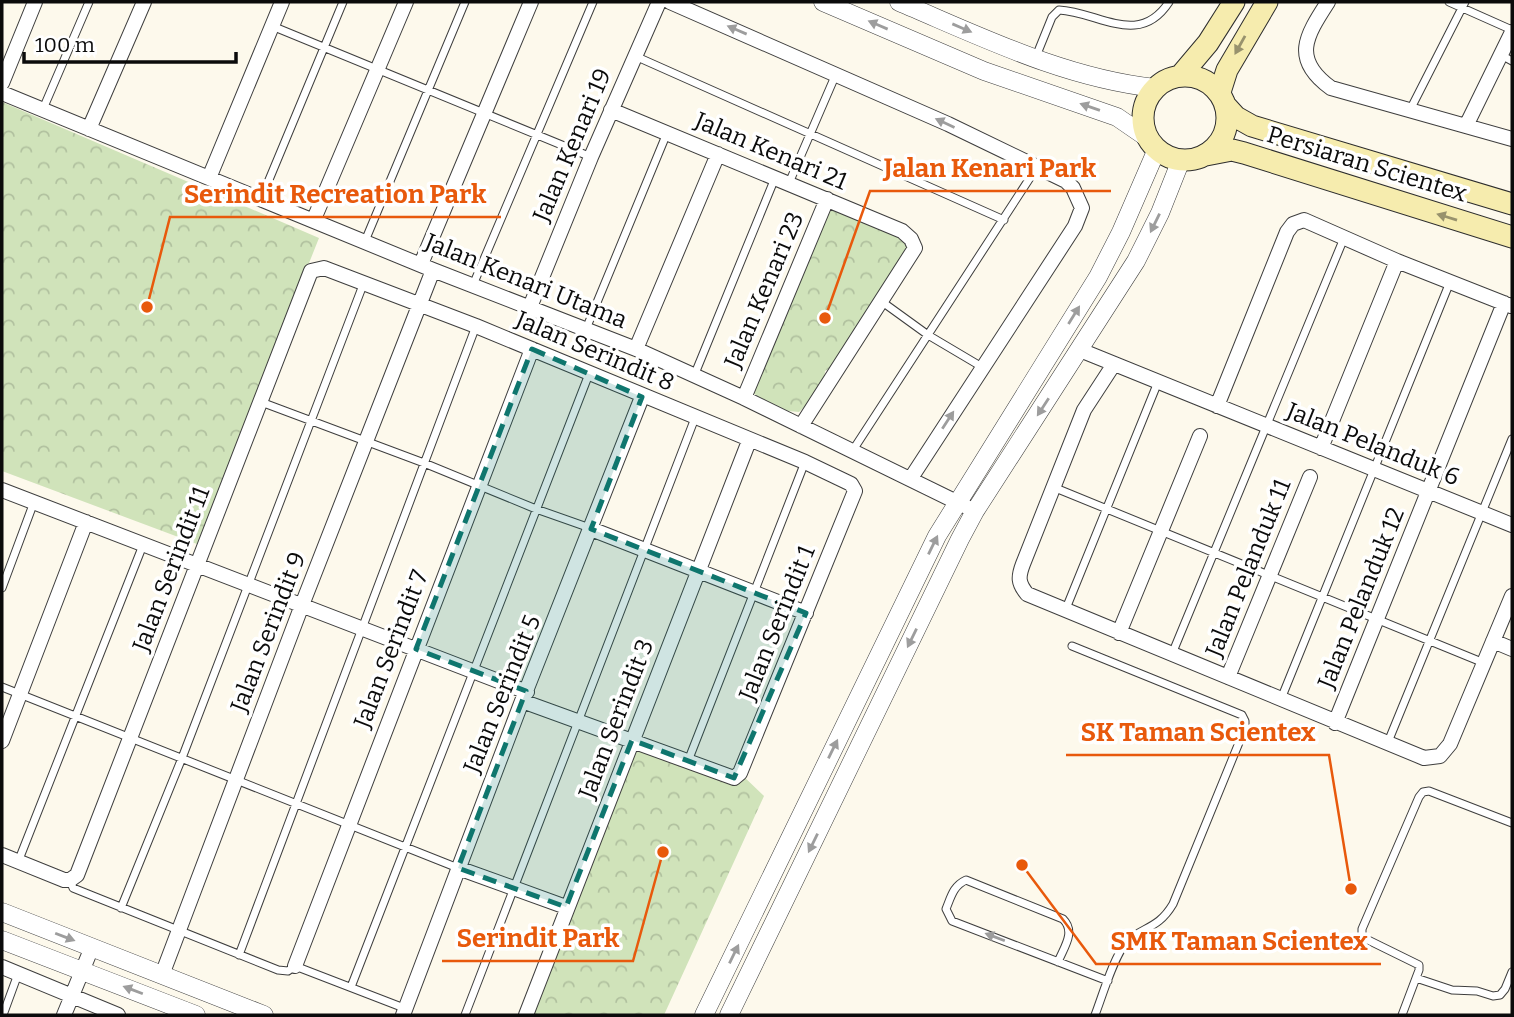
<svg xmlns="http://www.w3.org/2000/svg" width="1514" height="1017" viewBox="0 0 1514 1017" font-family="Bitter,serif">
<defs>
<pattern id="park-crowns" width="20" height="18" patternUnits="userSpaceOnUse" patternTransform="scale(1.75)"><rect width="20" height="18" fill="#d0e3ba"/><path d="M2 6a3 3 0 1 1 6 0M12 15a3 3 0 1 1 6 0" fill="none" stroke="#b1c19f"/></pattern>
</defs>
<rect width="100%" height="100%" fill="#fdf9ec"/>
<path fill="url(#park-crowns)" d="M 2,102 L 319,238 L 197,544 L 2,471 Z
M 837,204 L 911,239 L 898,268 L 832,367 L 825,371 C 824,391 814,399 799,412 L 778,410 L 753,393 L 829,213 Z
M 632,740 L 740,773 L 764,796 L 664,1015 L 526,1015 Z"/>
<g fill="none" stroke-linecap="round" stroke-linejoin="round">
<defs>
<path id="service" d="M 1449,2 L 1512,30
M 272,26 L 591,157
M 1501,55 L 1512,61
M 635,56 L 1004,220
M 1035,59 L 1052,17 L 1059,10 C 1099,12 1139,48 1169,2
M 43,109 L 89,2
M 1410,110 L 1465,2
M 789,183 L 836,74
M 261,199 L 343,2
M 365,241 L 465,2
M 473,285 L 593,2
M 881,301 L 928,335 L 982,367
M 586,329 L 667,133
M 694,376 L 775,178
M 261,402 L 424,463 L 536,509 L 590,528
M 853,450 L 1037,167
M 1053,487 L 1484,663
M 2,588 L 34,502
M 1065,611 L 1158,382
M 1072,646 L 1242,715 L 1245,721 L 1245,728 L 1173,904 C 1157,931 1141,926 1126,943 C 1114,956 1102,997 1095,1015
M 1172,654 L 1344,238
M 2,687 L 458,868
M 1281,699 L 1450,282
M 1388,742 L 1512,439
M 688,761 L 805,462
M 18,862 L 143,545
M 70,880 L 73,888 L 278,970 L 288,971 L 295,966 L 404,1008
M 121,908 L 182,758 L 363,285
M 239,955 L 476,326
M 1058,962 C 1064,947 1076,932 1063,919 L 966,880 C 953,886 951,897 946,909 L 952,921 L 1108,981
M 1416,978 L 1452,990 L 1477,991 L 1493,996 L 1500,995 L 1505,989 L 1512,972
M 351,987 L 589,374
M 3,1015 L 18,974
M 465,1015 L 695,418
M 1402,1015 L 1419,970 L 1419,965 L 1366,939 L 1362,935 L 1362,929 L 1419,797 L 1423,792 L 1429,791 L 1512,823"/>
<path id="minor" d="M 670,2 L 948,124 L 1066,181 L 1073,188 L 1082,208 L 1075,226 L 911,478
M 1328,2 C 1306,36 1291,59 1331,88 L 1512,139
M 2,83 L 35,2
M 2,93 L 433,270 L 636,349 L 744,398 L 975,511
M 611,110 L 902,231 L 911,239 L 915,248 L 801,426
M 1466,126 L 1512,32
M 89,129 L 144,2
M 209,178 L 282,2
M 314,219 L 406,2
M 421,264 L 531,2
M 530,307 L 591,157 L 659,2
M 636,349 L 718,154
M 1080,350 L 1512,525
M 1114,364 L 1084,410 L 1023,564 C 1018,577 1018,583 1027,594 L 1424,758 L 1440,756 L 1450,744 L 1512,596
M 744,398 L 827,199
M 1217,406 L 1287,232 L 1293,224 L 1304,220 L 1397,261 L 1511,306
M 1321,448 L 1397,261
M 2,490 L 527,692
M 591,529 L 806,613
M 1119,633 L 1200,436
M 1493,641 L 1512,649
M 1228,677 L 1310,477
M 1335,723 L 1504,303
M 2,741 L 86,522
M 2,855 L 64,880 L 70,880 L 77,875 L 311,271 L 324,268 L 476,326 L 805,462 L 851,484 L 855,491 L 740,773 L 734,778 L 522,701
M 458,868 L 566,907
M 295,966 L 532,349
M 2,967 L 118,1015
M 162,975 L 302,605 L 433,270
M 64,1015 L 92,947
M 403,1015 L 522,701 L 642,397
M 526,1015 L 749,441"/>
<path id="tertiary" d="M 823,2 L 984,71 L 1117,117 L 1149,139
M 899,2 C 982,37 1064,78 1155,88
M 2,912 L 264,1015
M 2,940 L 196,1015
M 704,1015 L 937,536 L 1098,277 L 1121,232 L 1157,149
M 729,1015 L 960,539 L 975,511 L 1136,261 L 1160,213 L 1181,160"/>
<path id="secondary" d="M 1181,75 L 1208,43 L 1234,2
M1143 118a42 42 0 1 1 84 0a42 42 0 1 1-84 0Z
M 1220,92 L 1227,70 L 1267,2
M 1226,106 L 1236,117 L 1252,126 L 1512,204
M 1206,155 L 1232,150 L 1244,153 L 1512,237"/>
</defs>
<use href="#service" stroke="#3e3e3e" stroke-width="9"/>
<use href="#minor" stroke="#3e3e3e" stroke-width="16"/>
<use href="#tertiary" stroke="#3e3e3e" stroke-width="19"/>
<use href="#secondary" stroke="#2d2d2d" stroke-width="23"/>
<use href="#service" stroke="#fff" stroke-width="7"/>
<use href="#minor" stroke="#fff" stroke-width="14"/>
<use href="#tertiary" stroke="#fff" stroke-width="18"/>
<use href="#secondary" stroke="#f6ecae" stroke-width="21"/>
</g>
<defs><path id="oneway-solid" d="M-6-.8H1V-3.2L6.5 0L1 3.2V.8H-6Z" transform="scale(1.75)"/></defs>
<g fill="#9d9d9d">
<use href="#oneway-solid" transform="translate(878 25) rotate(-157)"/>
<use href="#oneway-solid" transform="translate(962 28) rotate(23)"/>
<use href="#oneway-solid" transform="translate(737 30) rotate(-157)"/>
<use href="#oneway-solid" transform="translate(1090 107) rotate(-161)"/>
<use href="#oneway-solid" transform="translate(945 123) rotate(-155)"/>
<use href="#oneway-solid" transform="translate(1155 223) rotate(116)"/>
<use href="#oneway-solid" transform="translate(1074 315) rotate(-58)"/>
<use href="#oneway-solid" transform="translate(1043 407) rotate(123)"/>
<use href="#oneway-solid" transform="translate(948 420) rotate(-57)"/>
<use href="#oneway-solid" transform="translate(933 545) rotate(-64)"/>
<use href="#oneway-solid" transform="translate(912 638) rotate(116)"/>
<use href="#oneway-solid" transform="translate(833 749) rotate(-64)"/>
<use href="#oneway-solid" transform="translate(813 843) rotate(116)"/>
<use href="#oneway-solid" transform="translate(65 937) rotate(21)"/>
<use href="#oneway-solid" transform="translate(995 937) rotate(-159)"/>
<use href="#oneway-solid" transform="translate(734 954) rotate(-64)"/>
<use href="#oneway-solid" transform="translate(133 990) rotate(-159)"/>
</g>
<g fill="#98926d">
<use href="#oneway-solid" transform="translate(1240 45) rotate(119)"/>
<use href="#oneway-solid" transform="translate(1447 217) rotate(-163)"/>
</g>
<path fill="#0f766e" fill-opacity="0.2" stroke="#0f766e" stroke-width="5" stroke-dasharray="14 9" stroke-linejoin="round" d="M 532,349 L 642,397 L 591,529 L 806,613 L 734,778 L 632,740 L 566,907 L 458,868 L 526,691 L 416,649 Z"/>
<g text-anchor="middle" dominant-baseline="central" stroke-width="7" stroke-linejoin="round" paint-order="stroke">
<g font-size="24" fill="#0b0b0b" stroke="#fff">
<text transform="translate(572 145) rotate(-67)">Jalan Kenari 19</text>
<text transform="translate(771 151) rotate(23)">Jalan Kenari 21</text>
<text transform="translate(1367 164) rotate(17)">Persiaran Scientex</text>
<text transform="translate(526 281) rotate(22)">Jalan Kenari Utama</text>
<text transform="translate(764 290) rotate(-67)">Jalan Kenari 23</text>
<text transform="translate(595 351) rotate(23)">Jalan Serindit 8</text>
<text transform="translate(1373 444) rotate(22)">Jalan Pelanduk 6</text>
<text transform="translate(1248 568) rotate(-68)">Jalan Pelanduk 11</text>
<text transform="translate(171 569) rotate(-69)">Jalan Serindit 11</text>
<text transform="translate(1361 598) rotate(-68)">Jalan Pelanduk 12</text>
<text transform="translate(777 623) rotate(-68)">Jalan Serindit 1</text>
<text transform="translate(268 632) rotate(-69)">Jalan Serindit 9</text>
<text transform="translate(391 649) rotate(-69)">Jalan Serindit 7</text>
<text transform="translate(502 694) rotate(-68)">Jalan Serindit 5</text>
<text transform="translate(616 719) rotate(-69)">Jalan Serindit 3</text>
</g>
</g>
<path fill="none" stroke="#e8590c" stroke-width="2.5" d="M825 318L870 191H1111M147 307L170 217H501M1351 889L1329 755H1066M663 852L633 961H442M1022 865L1096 964H1381"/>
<g fill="#e8590c" stroke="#fff" stroke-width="2.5">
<circle cx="825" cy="318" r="7"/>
<circle cx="147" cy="307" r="7"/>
<circle cx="1351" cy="889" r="7"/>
<circle cx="663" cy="852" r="7"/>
<circle cx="1022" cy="865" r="7"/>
</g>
<g font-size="26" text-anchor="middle" font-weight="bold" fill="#e8590c" stroke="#fff" stroke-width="7" stroke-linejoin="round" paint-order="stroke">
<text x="990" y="177">Jalan Kenari Park</text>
<text x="335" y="203">Serindit Recreation Park</text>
<text x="1198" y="741">SK Taman Scientex</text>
<text x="538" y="947">Serindit Park</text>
<text x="1239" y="950">SMK Taman Scientex</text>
</g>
<rect width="1514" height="1017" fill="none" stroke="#0b0b0b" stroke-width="7"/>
<path d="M24 52v10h212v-10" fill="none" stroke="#0b0b0b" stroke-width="3.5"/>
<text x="35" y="52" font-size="21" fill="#0b0b0b" stroke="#ffffff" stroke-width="5" paint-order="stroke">100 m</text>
</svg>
